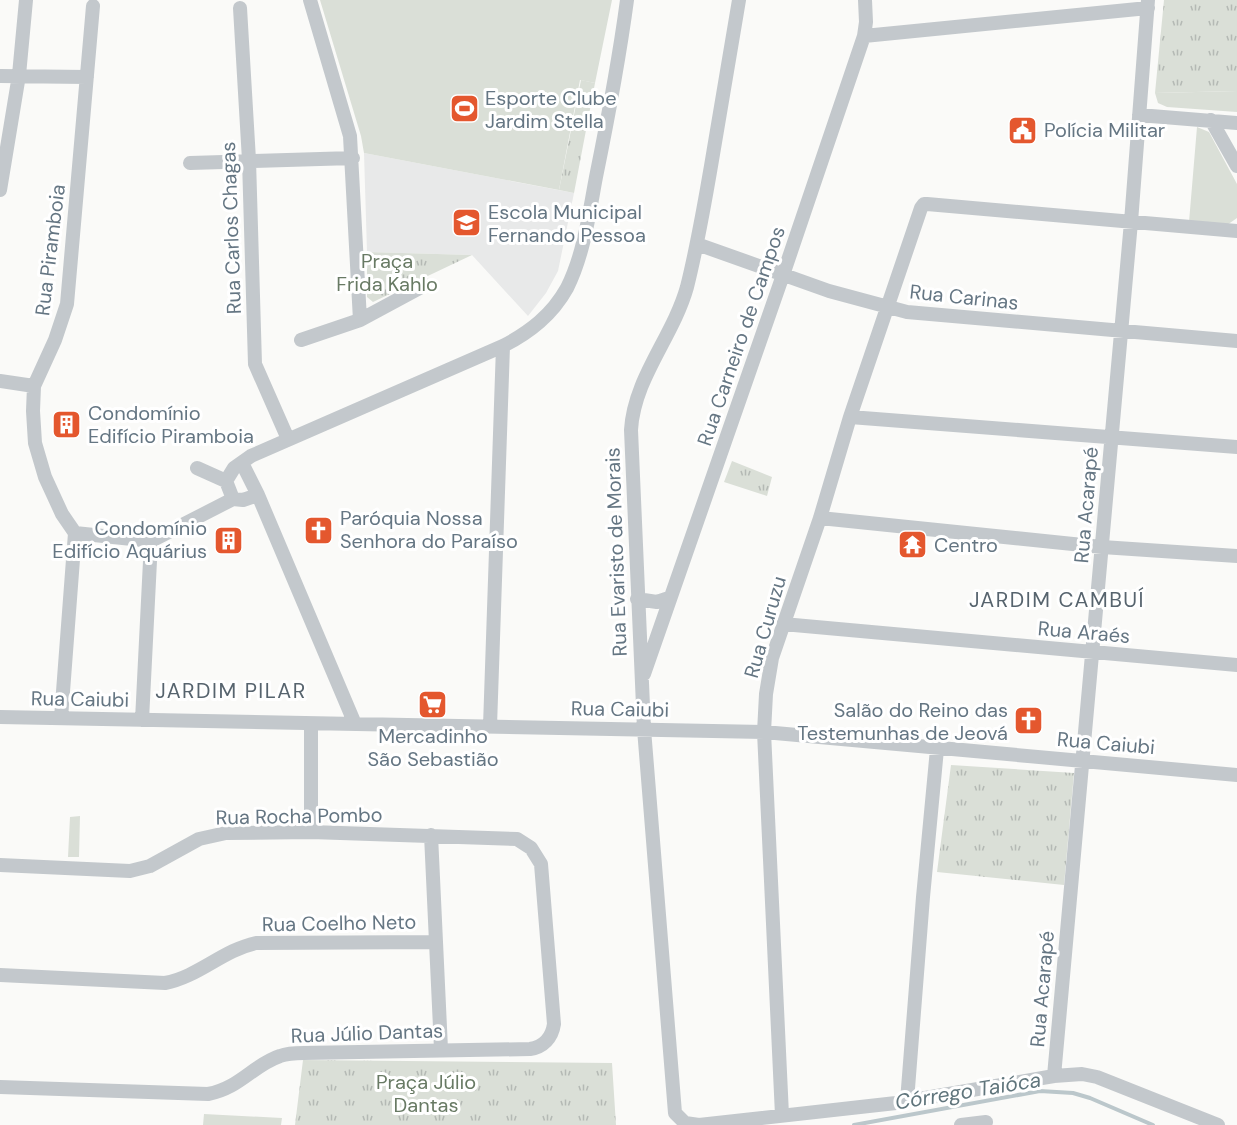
<svg xmlns="http://www.w3.org/2000/svg" width="1237" height="1125" viewBox="0 0 1237 1125" font-family="'DM Sans',sans-serif">
<defs>
<pattern id="park-tufts" width="24" height="20" patternUnits="userSpaceOnUse" patternTransform="scale(1.5)"><rect width="24" height="20" fill="#dadfd7"/><path d="M3 7l-1-3M5 7V3M7 7l1-3M15 17l-1-3M17 17v-4M19 17l1-3" fill="none" stroke="#b4b9b4"/></pattern>
</defs>
<rect width="100%" height="100%" fill="#fafaf8"/>
<path fill="#e8e9e9" d="M 364,153 L 574,193 L 558,271 L 546,293 L 528,316 L 472,255 L 367,252 Z"/>
<path fill="#dadfd7" d="M 320,0 L 612,0 L 595,83 L 580,80 L 559,190 L 364,153 L 361,136 Z
M 1237,91 L 1237,112 L 1167,107 L 1158,103 L 1155,93 Z
M 1197,127 L 1209,132 L 1237,184 L 1237,218 L 1227,225 L 1189,222 Z
M 80,816 L 79,857 L 68,857 L 70,817 Z
M 204,1114 L 282,1118 L 281,1125 L 203,1125 Z"/>
<path fill="url(#park-tufts)" d="M 1164,0 L 1237,0 L 1237,91 L 1155,93 Z
M 581,80 L 595,83 L 574,193 L 559,190 Z
M 367,252 L 472,255 L 373,302 L 367,297 Z
M 732,461 L 772,477 L 767,496 L 724,482 Z
M 951,765 L 1074,773 L 1064,885 L 937,872 Z
M 303,1060 L 612,1063 L 616,1125 L 295,1125 Z"/>
<g fill="none" stroke-linecap="round" stroke-linejoin="round">
<path stroke="#bbc7cb" stroke-width="4" d="M 854,1125 L 1040,1091 L 1073,1093 L 1090,1098 L 1153,1125"/>
<path stroke="#c3c8cc" stroke-width="14" d="M 310,0 L 350,136 L 360,320
M 739,0 C 730,55 720,111 711,166 C 704,207 697,247 687,287 C 673,337 634,378 631,430 L 644,729 L 675,1113 L 685,1123 L 699,1125 L 896,1103 L 1054,1076 L 1082,1074 L 1097,1077 L 1218,1125
M 93,6 L 67,304 L 55,340 L 34,386 L 33,411 L 35,443 L 45,477 L 62,514 L 75,533 L 151,541 L 233,499 L 243,500 L 258,495
M 240,8 L 249,160 L 255,364 L 288,439
M 864,36 L 1148,8
M 0,76 L 87,77
M 1139,115 L 1237,123
M 1211,120 L 1237,166
M 190,163 L 353,158
M 0,190 L 19,75 L 26,0
M 697,244 L 829,291 L 907,312 L 1237,341
M 301,340 L 360,320 L 425,285
M 0,381 L 34,386
M 850,417 L 1237,447
M 242,463 L 258,495 L 355,724
M 197,468 L 226,481
M 233,499 L 226,481 L 234,468 L 251,456 L 503,346 C 530,332 552,315 567,288 C 584,254 589,214 596,177 C 608,118 619,60 627,0
M 820,518 L 1102,547 L 1237,556
M 637,599 L 657,602 L 669,598
M 783,624 L 1237,665
M 644,674 L 783,275 L 864,36 L 866,22 L 865,0
M 0,717 L 764,732 L 1237,775
M 61,718 L 75,533
M 142,720 L 151,541
M 490,726 L 503,346
M 311,832 L 311,724
M 431,835 L 441,1049
M 0,865 L 130,871 L 150,866 L 199,839 L 226,833 L 311,832 L 517,839 L 531,848 L 541,864 L 554,1024 C 552,1038 543,1047 530,1049 L 304,1053 C 296,1053 288,1053 280,1056 C 253,1065 240,1088 208,1094 L 0,1087
M 0,975 L 165,983 C 198,977 223,950 256,943 L 436,942
M 1054,1076 L 1131,222 L 1148,0
M 907,1101 L 923,897 L 937,749
M 782,1115 L 764,732 L 766,694 L 772,658 L 820,518 L 850,417 L 921,208 L 924,204 L 927,204 L 1237,231
M 961,1125 L 986,1122"/>
</g>
<defs>
<symbol id="stadium-square" viewBox="-11 -11 22 22"><rect x="-9" y="-9" width="18" height="18" rx="4" fill="#e4572e" stroke="#fff"/><path d="M0-5a6.5 5 0 1 0 0 10a6.5 5 0 1 0 0-10ZM-3.5-1.8h7v3.6h-7Z" fill="#fff"/></symbol>
<symbol id="civic-square" viewBox="-11 -11 22 22"><rect x="-9" y="-9" width="18" height="18" rx="4" fill="#e4572e" stroke="#fff"/><path d="M-.6-6.5H3V-4.5H.6V-3L4-1V1h2V6H-6V1h2V-1L-.6-3ZM-1.2 2.5V6h2.4V2.5Z" fill="#fff"/></symbol>
<symbol id="school-square" viewBox="-11 -11 22 22"><rect x="-9" y="-9" width="18" height="18" rx="4" fill="#e4572e" stroke="#fff"/><path d="M0-5L7-2L0 1L-7-2ZM-4 1L0 2.5L4 1V4Q0 6-4 4Z" fill="#fff"/></symbol>
<symbol id="building-square" viewBox="-11 -11 22 22"><rect x="-9" y="-9" width="18" height="18" rx="4" fill="#e4572e" stroke="#fff"/><path d="M-4-6H4V6H1V3H-1V6H-4ZM-2.5-4.3h1.7v1.8h-1.7ZM.8-4.3h1.7v1.8H.8ZM-2.5-1h1.7V.8h-1.7ZM.8-1h1.7V.8H.8Z" fill="#fff"/></symbol>
<symbol id="church-square" viewBox="-11 -11 22 22"><rect x="-9" y="-9" width="18" height="18" rx="4" fill="#e4572e" stroke="#fff"/><path d="M-1.2-6h2.4v3.5h3.3v2.4h-3.3V6h-2.4V-.1h-3.3v-2.4h3.3Z" fill="#fff"/></symbol>
<symbol id="temple-square" viewBox="-11 -11 22 22"><rect x="-9" y="-9" width="18" height="18" rx="4" fill="#e4572e" stroke="#fff"/><path d="M0-6L5-2H3V0L6.5 2.5H4V6H1.5V3h-3V6H-4V2.5H-6.5L-3 0V-2H-5Z" fill="#fff"/></symbol>
<symbol id="supermarket-square" viewBox="-11 -11 22 22"><rect x="-9" y="-9" width="18" height="18" rx="4" fill="#e4572e" stroke="#fff"/><path d="M-6-5.5h2.5l.6 2H6L4.5 2H-2.5L-4.4-4H-6ZM-1.5 3.2a1.3 1.3 0 1 0 .1 0ZM3 3.2a1.3 1.3 0 1 0 .1 0Z" fill="#fff"/></symbol>
</defs>
<g fill-rule="evenodd">
<use href="#stadium-square" x="448" y="92" width="33" height="33"/>
<use href="#civic-square" x="1006" y="114" width="33" height="33"/>
<use href="#school-square" x="450" y="206" width="33" height="33"/>
<use href="#building-square" x="50" y="408" width="33" height="33"/>
<use href="#church-square" x="302" y="514" width="33" height="33"/>
<use href="#building-square" x="212" y="524" width="33" height="33"/>
<use href="#temple-square" x="896" y="528" width="33" height="33"/>
<use href="#supermarket-square" x="416" y="688" width="33" height="33"/>
<use href="#church-square" x="1012" y="704" width="33" height="33"/>
</g>
<g text-anchor="middle" dominant-baseline="central" stroke-width="6" stroke-linejoin="round" paint-order="stroke">
<g font-size="20" fill="#657683" stroke="#fff" text-anchor="start">
<text x="485" y="98">Esporte Clube<tspan x="485" dy="23">Jardim Stella</tspan></text>
<text x="1044" y="130">Polícia Militar</text>
<text x="488" y="212">Escola Municipal<tspan x="488" dy="23">Fernando Pessoa</tspan></text>
<text x="88" y="413">Condomínio<tspan x="88" dy="23">Edifício Piramboia</tspan></text>
<text x="340" y="518">Paróquia Nossa<tspan x="340" dy="23">Senhora do Paraíso</tspan></text>
<text x="207" y="528" text-anchor="end">Condomínio<tspan x="207" dy="23">Edifício Aquárius</tspan></text>
<text x="934" y="545">Centro</text>
<text x="1008" y="710" text-anchor="end">Salão do Reino das<tspan x="1008" dy="23">Testemunhas de Jeová</tspan></text>
<text x="433" y="736" text-anchor="middle">Mercadinho<tspan x="433" dy="23">São Sebastião</tspan></text>
</g>
<g font-size="20" fill="#657683" stroke="#fff">
<text transform="translate(231 228) rotate(-92)">Rua Carlos Chagas</text>
<text transform="translate(50 250) rotate(-83)">Rua Piramboia</text>
<text transform="translate(964 297) rotate(6)">Rua Carinas</text>
<text transform="translate(741 336) rotate(-71)">Rua Carneiro de Campos</text>
<text transform="translate(1086 505) rotate(-85)">Rua Acarapé</text>
<text transform="translate(616 552) rotate(-92)">Rua Evaristo de Morais</text>
<text transform="translate(765 627) rotate(-74)">Rua Curuzu</text>
<text transform="translate(1084 632) rotate(5)">Rua Araés</text>
<text transform="translate(80 699) rotate(1)">Rua Caiubi</text>
<text transform="translate(620 709) rotate(1)">Rua Caiubi</text>
<text transform="translate(1106 743) rotate(5)">Rua Caiubi</text>
<text transform="translate(299 816) rotate(-1)">Rua Rocha Pombo</text>
<text transform="translate(339 923) rotate(-1)">Rua Coelho Neto</text>
<text transform="translate(1042 989) rotate(-85)">Rua Acarapé</text>
<text transform="translate(367 1033) rotate(-2)">Rua Júlio Dantas</text>
</g>
<g font-size="20" fill="#687a64" stroke="#fff">
<text x="387" y="261">Praça<tspan x="387" dy="23">Frida Kahlo</tspan></text>
<text x="426" y="1082">Praça Júlio<tspan x="426" dy="23">Dantas</tspan></text>
</g>
<g font-size="21" letter-spacing="1.5" fill="#57646e" stroke="#fff">
<text x="1057" y="600">JARDIM CAMBUÍ</text>
<text x="231" y="691">JARDIM PILAR</text>
</g>
<g font-size="21" font-style="italic" fill="#60757c" stroke="#fff">
<text transform="translate(968 1091) rotate(-9)">Córrego Taióca</text>
</g>
</g>
</svg>
